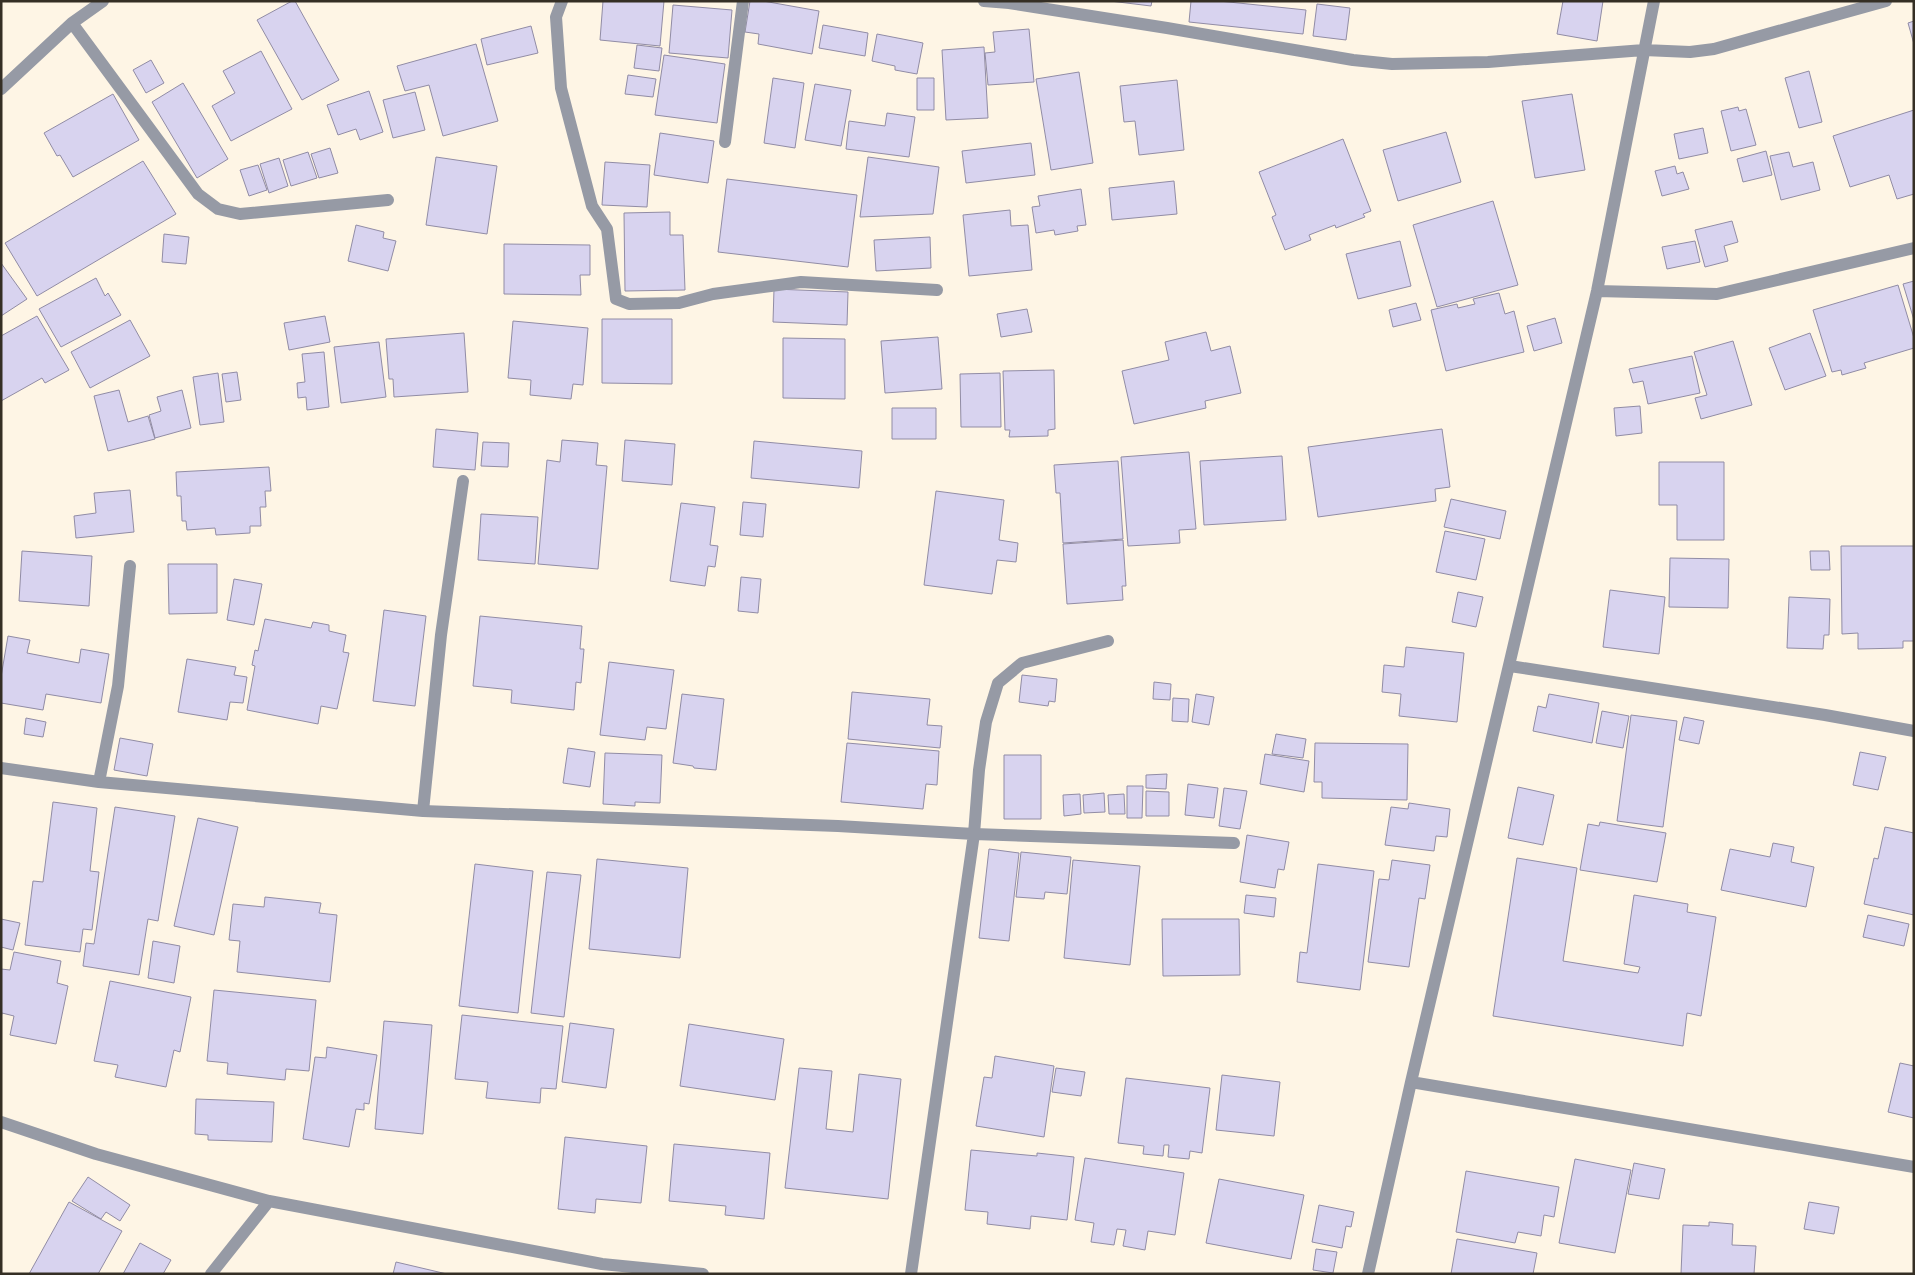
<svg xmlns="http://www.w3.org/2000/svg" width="1915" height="1275" viewBox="0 0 1915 1275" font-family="'Space Grotesk',sans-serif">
<rect width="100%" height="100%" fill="#fef5e5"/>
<path fill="#d8d3ef" stroke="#918ca5" d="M 292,1 L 295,1 L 339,80 L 302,100 L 257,20 Z
M 603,1 L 664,1 L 660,46 L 600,40 Z
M 750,1 L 763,1 L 819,11 L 812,54 L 758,44 L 759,34 L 745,32 Z
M 1110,1 L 1152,1 L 1151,6 Z
M 1191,1 L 1219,1 L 1306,10 L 1303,34 L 1189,22 Z
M 1563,1 L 1603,1 L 1597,41 L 1557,34 Z
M 1317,4 L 1350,8 L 1346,40 L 1313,36 Z
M 673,5 L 732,10 L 728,58 L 669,53 Z
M 1914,21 L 1914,44 L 1908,23 Z
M 823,25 L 868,33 L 865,56 L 819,48 Z
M 531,26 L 538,53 L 487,65 L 481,39 Z
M 1029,29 L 1034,82 L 988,85 L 985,53 L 995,52 L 993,32 Z
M 877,34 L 923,43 L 917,74 L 895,70 L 895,66 L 872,61 Z
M 476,44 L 498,121 L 443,136 L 429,85 L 405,91 L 397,66 Z
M 637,45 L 662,48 L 659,71 L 634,68 Z
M 984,47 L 988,118 L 946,120 L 942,50 Z
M 261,51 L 292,109 L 231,141 L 212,106 L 235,93 L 223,71 Z
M 664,55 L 725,64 L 717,123 L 655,115 Z
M 151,60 L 164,83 L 146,93 L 133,70 Z
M 1809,71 L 1822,122 L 1799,128 L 1785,78 Z
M 1079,72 L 1093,163 L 1051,170 L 1036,79 Z
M 628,75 L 656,79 L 653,97 L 625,94 Z
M 773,78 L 804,83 L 795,148 L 764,143 Z
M 917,78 L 934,78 L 934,110 L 917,110 Z
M 1177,80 L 1184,150 L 1139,155 L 1135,121 L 1124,122 L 1120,86 Z
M 183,83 L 228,159 L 197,178 L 152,102 Z
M 815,84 L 851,90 L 841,146 L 805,140 Z
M 369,91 L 383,132 L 360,140 L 356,129 L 338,135 L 327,105 Z
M 415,92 L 425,130 L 393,138 L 383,100 Z
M 113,94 L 139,140 L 73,177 L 60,155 L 57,156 L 44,133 Z
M 1572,94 L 1585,170 L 1535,178 L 1522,101 Z
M 1738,107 L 1739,111 L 1746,109 L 1756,145 L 1731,151 L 1721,111 Z
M 1914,110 L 1914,194 L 1897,199 L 1889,175 L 1850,187 L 1833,136 Z
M 887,113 L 915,117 L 909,157 L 846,149 L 849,121 L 885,126 Z
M 1703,128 L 1708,153 L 1679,159 L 1674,134 Z
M 1446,132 L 1461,182 L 1398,201 L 1383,150 Z
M 660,133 L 714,141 L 708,183 L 654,175 Z
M 1343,139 L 1371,211 L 1363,214 L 1365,217 L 1336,228 L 1335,225 L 1309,235 L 1311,240 L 1285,250 L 1272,217 L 1276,215 L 1259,172 Z
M 1031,143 L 1035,175 L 966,183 L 962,151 Z
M 330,148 L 338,173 L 319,178 L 311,154 Z
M 1766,151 L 1772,175 L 1743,182 L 1737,159 Z
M 308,152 L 317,178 L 291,186 L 283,160 Z
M 1789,152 L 1793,167 L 1813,162 L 1820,190 L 1781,200 L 1770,156 Z
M 436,157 L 497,166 L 487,234 L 426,225 Z
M 868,157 L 939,167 L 933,214 L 860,217 Z
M 279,158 L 288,186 L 269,193 L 260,164 Z
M 143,161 L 176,214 L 37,296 L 5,243 Z
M 605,162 L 650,165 L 647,207 L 602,205 Z
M 258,165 L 267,190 L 249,196 L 240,170 Z
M 1675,166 L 1677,174 L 1683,172 L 1689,189 L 1662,196 L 1655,171 Z
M 727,179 L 857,195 L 848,267 L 718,252 Z
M 1174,181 L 1177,214 L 1112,220 L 1109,188 Z
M 1081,189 L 1086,225 L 1077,226 L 1078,231 L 1055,235 L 1054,230 L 1036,233 L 1032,207 L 1040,206 L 1038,196 Z
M 1493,201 L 1518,285 L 1437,307 L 1413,225 Z
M 1010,210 L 1011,226 L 1028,225 L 1032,270 L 969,276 L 963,215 Z
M 670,212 L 670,235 L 683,235 L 685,290 L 625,291 L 624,213 Z
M 1732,221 L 1738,242 L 1724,246 L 1728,261 L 1705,267 L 1695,230 Z
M 356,225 L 384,232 L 383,238 L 396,241 L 388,271 L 348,261 Z
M 164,234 L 189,237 L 186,264 L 162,262 Z
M 930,237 L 931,268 L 876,271 L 874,240 Z
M 1400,241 L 1411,286 L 1358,299 L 1346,254 Z
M 1695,241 L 1700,262 L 1667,269 L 1662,247 Z
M 504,244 L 590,245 L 590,275 L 580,275 L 581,295 L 504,294 Z
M 1,263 L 27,299 L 1,316 Z
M 96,278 L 105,296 L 108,293 L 121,315 L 61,347 L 39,309 Z
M 1914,281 L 1914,320 L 1903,284 Z
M 1898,285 L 1914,338 L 1914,348 L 1864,363 L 1866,368 L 1842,375 L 1841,370 L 1832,372 L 1813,310 Z
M 774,289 L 848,292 L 847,325 L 773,322 Z
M 1499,293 L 1505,314 L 1514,311 L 1524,352 L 1446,371 L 1431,310 L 1457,304 L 1458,308 L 1475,304 L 1473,299 Z
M 1416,303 L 1421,320 L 1393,327 L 1389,310 Z
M 1027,309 L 1032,332 L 1001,337 L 997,314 Z
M 37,316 L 69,370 L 45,383 L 42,378 L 1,401 L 1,336 Z
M 325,316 L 330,342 L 289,350 L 284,323 Z
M 1555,318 L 1562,343 L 1534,351 L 1527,326 Z
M 602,319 L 672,319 L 672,384 L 602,383 Z
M 130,320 L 150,356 L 90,388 L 71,352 Z
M 513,321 L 588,328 L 583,385 L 573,384 L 571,399 L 530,395 L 531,380 L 508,378 Z
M 1206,332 L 1211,351 L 1230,346 L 1241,393 L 1205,401 L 1206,408 L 1134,424 L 1122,371 L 1169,360 L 1165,342 Z
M 464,333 L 468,392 L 394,397 L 393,379 L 389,379 L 386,339 Z
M 1810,333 L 1826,376 L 1785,390 L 1769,348 Z
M 938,337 L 942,389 L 885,393 L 881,341 Z
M 783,338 L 845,339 L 845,399 L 783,398 Z
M 1733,341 L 1752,405 L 1701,419 L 1695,398 L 1707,395 L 1694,352 Z
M 379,342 L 386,397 L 341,403 L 334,347 Z
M 324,352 L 329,407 L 307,410 L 306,397 L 298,398 L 297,383 L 305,382 L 302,354 Z
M 1692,356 L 1700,393 L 1648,404 L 1643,381 L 1633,383 L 1629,369 Z
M 1054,370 L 1055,429 L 1048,430 L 1048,436 L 1009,437 L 1010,430 L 1005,430 L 1003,371 Z
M 237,372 L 241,400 L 226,402 L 222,374 Z
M 218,373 L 224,422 L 200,425 L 193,377 Z
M 1000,373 L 1001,427 L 961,427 L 960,374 Z
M 119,390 L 128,422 L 148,416 L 155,439 L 108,451 L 94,396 Z
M 182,390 L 191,428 L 155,438 L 149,415 L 161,411 L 157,397 Z
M 1640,406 L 1642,433 L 1616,436 L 1614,408 Z
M 892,408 L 936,408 L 936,439 L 892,439 Z
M 436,429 L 478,433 L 475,470 L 433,467 Z
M 1442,429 L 1450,487 L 1435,489 L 1436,501 L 1318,517 L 1308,447 Z
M 562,440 L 598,443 L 596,465 L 607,466 L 598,569 L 538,564 L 547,460 L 560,462 Z
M 625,440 L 675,444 L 672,485 L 622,481 Z
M 754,441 L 862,451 L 859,488 L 751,478 Z
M 483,442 L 509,443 L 508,467 L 481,466 Z
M 1189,452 L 1196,529 L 1179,530 L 1180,543 L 1128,546 L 1121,457 Z
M 1282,456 L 1286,520 L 1204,525 L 1200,461 Z
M 1118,461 L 1123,539 L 1063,543 L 1060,493 L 1056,493 L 1054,465 Z
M 1659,462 L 1724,462 L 1724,540 L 1677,540 L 1677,505 L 1659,505 Z
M 269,467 L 271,491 L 265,491 L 266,507 L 260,507 L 261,526 L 250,526 L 250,533 L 216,535 L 215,528 L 187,530 L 186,521 L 182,521 L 181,496 L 177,496 L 176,472 Z
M 130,490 L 134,532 L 76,538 L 74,516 L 96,513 L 94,493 Z
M 936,491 L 1004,500 L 999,540 L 1018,543 L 1016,562 L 997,560 L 992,594 L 924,585 Z
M 1451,499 L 1506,511 L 1500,539 L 1444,527 Z
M 743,502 L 766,504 L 763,537 L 740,535 Z
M 681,503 L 715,507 L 710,545 L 718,546 L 715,567 L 708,566 L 705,586 L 670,581 Z
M 481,514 L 538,517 L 535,564 L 478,560 Z
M 1445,531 L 1485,539 L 1476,580 L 1436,572 Z
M 1123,540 L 1126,586 L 1122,586 L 1123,600 L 1067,604 L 1063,544 Z
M 1841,546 L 1914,546 L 1914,641 L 1903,641 L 1903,648 L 1858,649 L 1858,633 L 1842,634 Z
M 22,551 L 92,556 L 89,606 L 19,601 Z
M 1810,551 L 1829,551 L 1830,570 L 1811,570 Z
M 1670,558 L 1729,559 L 1728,608 L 1669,607 Z
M 168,564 L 217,564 L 217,613 L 169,614 Z
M 741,577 L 761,579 L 758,613 L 738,611 Z
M 234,579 L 262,584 L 254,625 L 227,620 Z
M 1610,590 L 1665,597 L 1659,654 L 1603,647 Z
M 1458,592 L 1483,597 L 1476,627 L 1452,622 Z
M 1789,597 L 1830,599 L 1829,635 L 1824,635 L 1823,649 L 1787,648 Z
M 384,610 L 426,616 L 415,706 L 373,701 Z
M 480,616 L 582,626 L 580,649 L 584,649 L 581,683 L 576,682 L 574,710 L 511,703 L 512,690 L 473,686 Z
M 265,619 L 311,628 L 313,622 L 329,625 L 329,631 L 346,635 L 343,652 L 349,653 L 337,709 L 321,706 L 318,724 L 247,710 L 255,666 L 252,665 L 255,650 L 258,651 Z
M 8,636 L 30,640 L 27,653 L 79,663 L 81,649 L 109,654 L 101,703 L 46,694 L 43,710 L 1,703 L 1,677 Z
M 1406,647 L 1464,653 L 1457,722 L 1399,716 L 1401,694 L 1382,692 L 1384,665 L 1404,667 Z
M 187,659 L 236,667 L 234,675 L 247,677 L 243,703 L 230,702 L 227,720 L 178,712 Z
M 609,662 L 674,670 L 666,729 L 647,727 L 645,740 L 600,735 Z
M 1022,675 L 1057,679 L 1055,702 L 1049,701 L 1048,706 L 1019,702 Z
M 1154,682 L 1171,684 L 1170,700 L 1153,699 Z
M 852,692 L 930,699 L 927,725 L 942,726 L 940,748 L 848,739 Z
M 682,694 L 724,699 L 716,770 L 694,768 L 693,766 L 673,763 Z
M 1196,694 L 1214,697 L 1209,725 L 1192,722 Z
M 1549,694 L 1599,703 L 1592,743 L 1533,731 L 1538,706 L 1546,708 Z
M 1173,698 L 1189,699 L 1188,722 L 1172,721 Z
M 1602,711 L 1629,716 L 1623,748 L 1596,743 Z
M 1631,715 L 1677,721 L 1663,827 L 1617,821 Z
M 1684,717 L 1704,721 L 1699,744 L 1679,740 Z
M 26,718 L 46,722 L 43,737 L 24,734 Z
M 1276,734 L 1306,739 L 1303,758 L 1272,754 Z
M 120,738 L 153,744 L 147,776 L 114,770 Z
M 847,743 L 939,751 L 937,785 L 926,784 L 923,809 L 841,802 Z
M 1315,743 L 1408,744 L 1407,800 L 1322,798 L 1322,782 L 1314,782 Z
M 568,748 L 595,752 L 590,787 L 563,783 Z
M 1860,752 L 1886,757 L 1878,790 L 1853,785 Z
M 605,753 L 662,755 L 660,803 L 635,802 L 635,806 L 603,804 Z
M 1265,754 L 1309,761 L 1304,792 L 1260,784 Z
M 1004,755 L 1041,755 L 1041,819 L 1004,819 Z
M 1167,774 L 1166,789 L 1146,788 L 1146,775 Z
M 1188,784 L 1218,788 L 1214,818 L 1185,815 Z
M 1127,786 L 1143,786 L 1142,818 L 1127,818 Z
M 1518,787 L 1554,795 L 1543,845 L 1508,838 Z
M 1224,788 L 1247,791 L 1240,829 L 1219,826 Z
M 1146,791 L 1169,792 L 1169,816 L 1146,816 Z
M 1104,793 L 1105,812 L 1084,813 L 1083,795 Z
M 1080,794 L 1081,814 L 1064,816 L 1063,795 Z
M 1124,794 L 1125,814 L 1109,814 L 1108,795 Z
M 53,802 L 97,808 L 90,871 L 99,872 L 92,930 L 83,929 L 80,952 L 25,945 L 33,881 L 43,882 Z
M 1409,803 L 1450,809 L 1447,837 L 1436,836 L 1434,851 L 1385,845 L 1391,807 L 1408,809 Z
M 115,807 L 175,816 L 158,921 L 148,919 L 139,975 L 83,966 L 86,943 L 94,944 Z
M 198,818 L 238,827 L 214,935 L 174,926 Z
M 1600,822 L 1666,833 L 1657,882 L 1580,870 L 1588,824 L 1599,826 Z
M 1885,827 L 1914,833 L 1914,915 L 1864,904 L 1874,858 L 1878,859 Z
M 1247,835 L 1289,842 L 1284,870 L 1278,869 L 1275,888 L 1240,882 Z
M 1773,843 L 1794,847 L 1791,862 L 1814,867 L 1806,907 L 1721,890 L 1730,849 L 1770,857 Z
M 989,849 L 1019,853 L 1009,941 L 979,938 Z
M 1021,852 L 1071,857 L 1067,894 L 1045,892 L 1044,899 L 1016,897 Z
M 1517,858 L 1577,868 L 1563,961 L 1638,973 L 1640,967 L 1624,964 L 1634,895 L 1688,904 L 1687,912 L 1716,917 L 1701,1016 L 1687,1013 L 1683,1046 L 1493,1016 Z
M 597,859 L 688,868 L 680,958 L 589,949 Z
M 1073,860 L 1140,866 L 1130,965 L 1064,958 Z
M 1392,860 L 1430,865 L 1425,899 L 1419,898 L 1409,967 L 1368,962 L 1379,879 L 1389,880 Z
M 475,864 L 533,871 L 518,1013 L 459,1006 Z
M 1318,864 L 1374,871 L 1360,990 L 1297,982 L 1300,952 L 1307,953 Z
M 547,872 L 581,875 L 564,1017 L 531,1013 Z
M 1246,895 L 1276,898 L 1274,917 L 1244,913 Z
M 265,897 L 321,903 L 319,913 L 337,915 L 330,982 L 237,972 L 240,941 L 229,940 L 233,904 L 264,907 Z
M 1868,915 L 1909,924 L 1904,946 L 1863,937 Z
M 1,919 L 20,923 L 13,950 L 1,947 Z
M 1162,919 L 1239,919 L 1240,975 L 1163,976 Z
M 153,941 L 180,946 L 174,983 L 148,978 Z
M 14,952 L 61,961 L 57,983 L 68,986 L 56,1044 L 10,1035 L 14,1016 L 2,1013 L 1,1018 L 1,969 L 10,970 Z
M 110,981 L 191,997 L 180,1052 L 174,1050 L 166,1087 L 115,1077 L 118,1065 L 94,1061 Z
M 214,990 L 316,1000 L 309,1071 L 286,1069 L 285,1080 L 227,1074 L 228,1063 L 207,1061 Z
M 462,1015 L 563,1026 L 556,1089 L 541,1088 L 540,1103 L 486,1098 L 488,1082 L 455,1079 Z
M 384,1021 L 432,1025 L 423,1134 L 375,1129 Z
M 570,1023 L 614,1029 L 606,1088 L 562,1082 Z
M 689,1024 L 784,1039 L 775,1100 L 680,1086 Z
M 327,1047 L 377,1055 L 369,1104 L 364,1103 L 364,1110 L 356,1109 L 349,1147 L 303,1139 L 315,1057 L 326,1058 Z
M 995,1056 L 1054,1066 L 1044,1137 L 976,1126 L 984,1077 L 992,1078 Z
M 1900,1063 L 1914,1066 L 1914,1118 L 1888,1112 Z
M 799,1068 L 832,1071 L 826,1129 L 853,1132 L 859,1074 L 901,1079 L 888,1199 L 785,1188 Z
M 1056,1068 L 1085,1072 L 1081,1096 L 1052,1092 Z
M 1222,1075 L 1280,1082 L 1274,1136 L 1216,1130 Z
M 1126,1078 L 1210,1088 L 1202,1153 L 1190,1151 L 1189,1159 L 1168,1157 L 1169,1145 L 1164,1145 L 1163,1156 L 1143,1154 L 1144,1146 L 1118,1143 Z
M 196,1099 L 274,1102 L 272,1142 L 208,1140 L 208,1135 L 195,1134 Z
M 565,1137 L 647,1146 L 641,1203 L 596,1199 L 595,1213 L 558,1209 Z
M 674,1144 L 770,1153 L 764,1219 L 725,1215 L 726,1206 L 669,1201 Z
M 971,1150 L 1037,1156 L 1037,1153 L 1074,1157 L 1067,1220 L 1031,1216 L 1030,1229 L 987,1224 L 988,1212 L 965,1210 Z
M 1085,1158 L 1184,1173 L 1175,1235 L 1148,1231 L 1145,1250 L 1123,1246 L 1126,1230 L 1117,1229 L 1114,1245 L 1091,1242 L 1094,1223 L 1075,1220 Z
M 1575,1159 L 1631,1170 L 1615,1253 L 1559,1243 Z
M 1634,1163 L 1665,1169 L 1659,1199 L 1628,1194 Z
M 1466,1171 L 1559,1187 L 1554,1217 L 1544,1215 L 1541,1236 L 1518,1232 L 1515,1243 L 1456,1232 Z
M 88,1177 L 130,1205 L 120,1221 L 106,1212 L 101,1219 L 72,1201 Z
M 1219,1179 L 1304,1195 L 1291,1259 L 1206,1243 Z
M 69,1202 L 122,1231 L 98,1274 L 29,1274 Z
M 1809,1202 L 1839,1207 L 1834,1234 L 1804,1229 Z
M 1319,1205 L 1354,1212 L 1351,1227 L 1346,1226 L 1342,1248 L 1312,1242 Z
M 1709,1222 L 1733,1224 L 1732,1245 L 1756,1246 L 1754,1274 L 1681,1274 L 1683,1225 L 1709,1226 Z
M 1457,1239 L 1537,1253 L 1533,1274 L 1451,1274 Z
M 140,1243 L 171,1260 L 163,1274 L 123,1274 Z
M 1316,1249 L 1337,1252 L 1333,1273 L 1313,1270 Z
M 396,1262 L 447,1274 L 393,1274 Z"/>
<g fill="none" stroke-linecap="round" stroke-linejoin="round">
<path stroke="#969aa5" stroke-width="12" d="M 562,1 L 556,17 L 561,88 L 592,206 L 607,229 L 616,299 L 629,304 L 679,303 L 713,294 L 801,282 L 937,290
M 984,1 L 1009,3 L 1167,28 L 1353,60 L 1392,64 L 1488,62 L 1644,50 L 1690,52 L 1714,49 L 1886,1
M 72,23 L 198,194 L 218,209 L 240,214 L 388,200
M 1,89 L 72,23 L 103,1
M 725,142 L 743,1
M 1597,291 L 1717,294 L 1914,248
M 1510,666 L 1825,715 L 1914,731
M 1,768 L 99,782 L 423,811 L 838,826 L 974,834 L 1234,843
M 99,782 L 118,686 L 130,566
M 423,811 L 441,635 L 463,481
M 1411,1082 L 1914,1167
M 1,1122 L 96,1154 L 269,1201 L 602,1264 L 703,1274
M 211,1274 L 269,1201
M 911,1274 L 974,834 L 979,770 L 986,722 L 998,683 L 1022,663 L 1108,641
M 1368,1274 L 1411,1082 L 1597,291 L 1654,1"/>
</g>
<rect width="1915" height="1275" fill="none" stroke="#352f25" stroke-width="5"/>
</svg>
